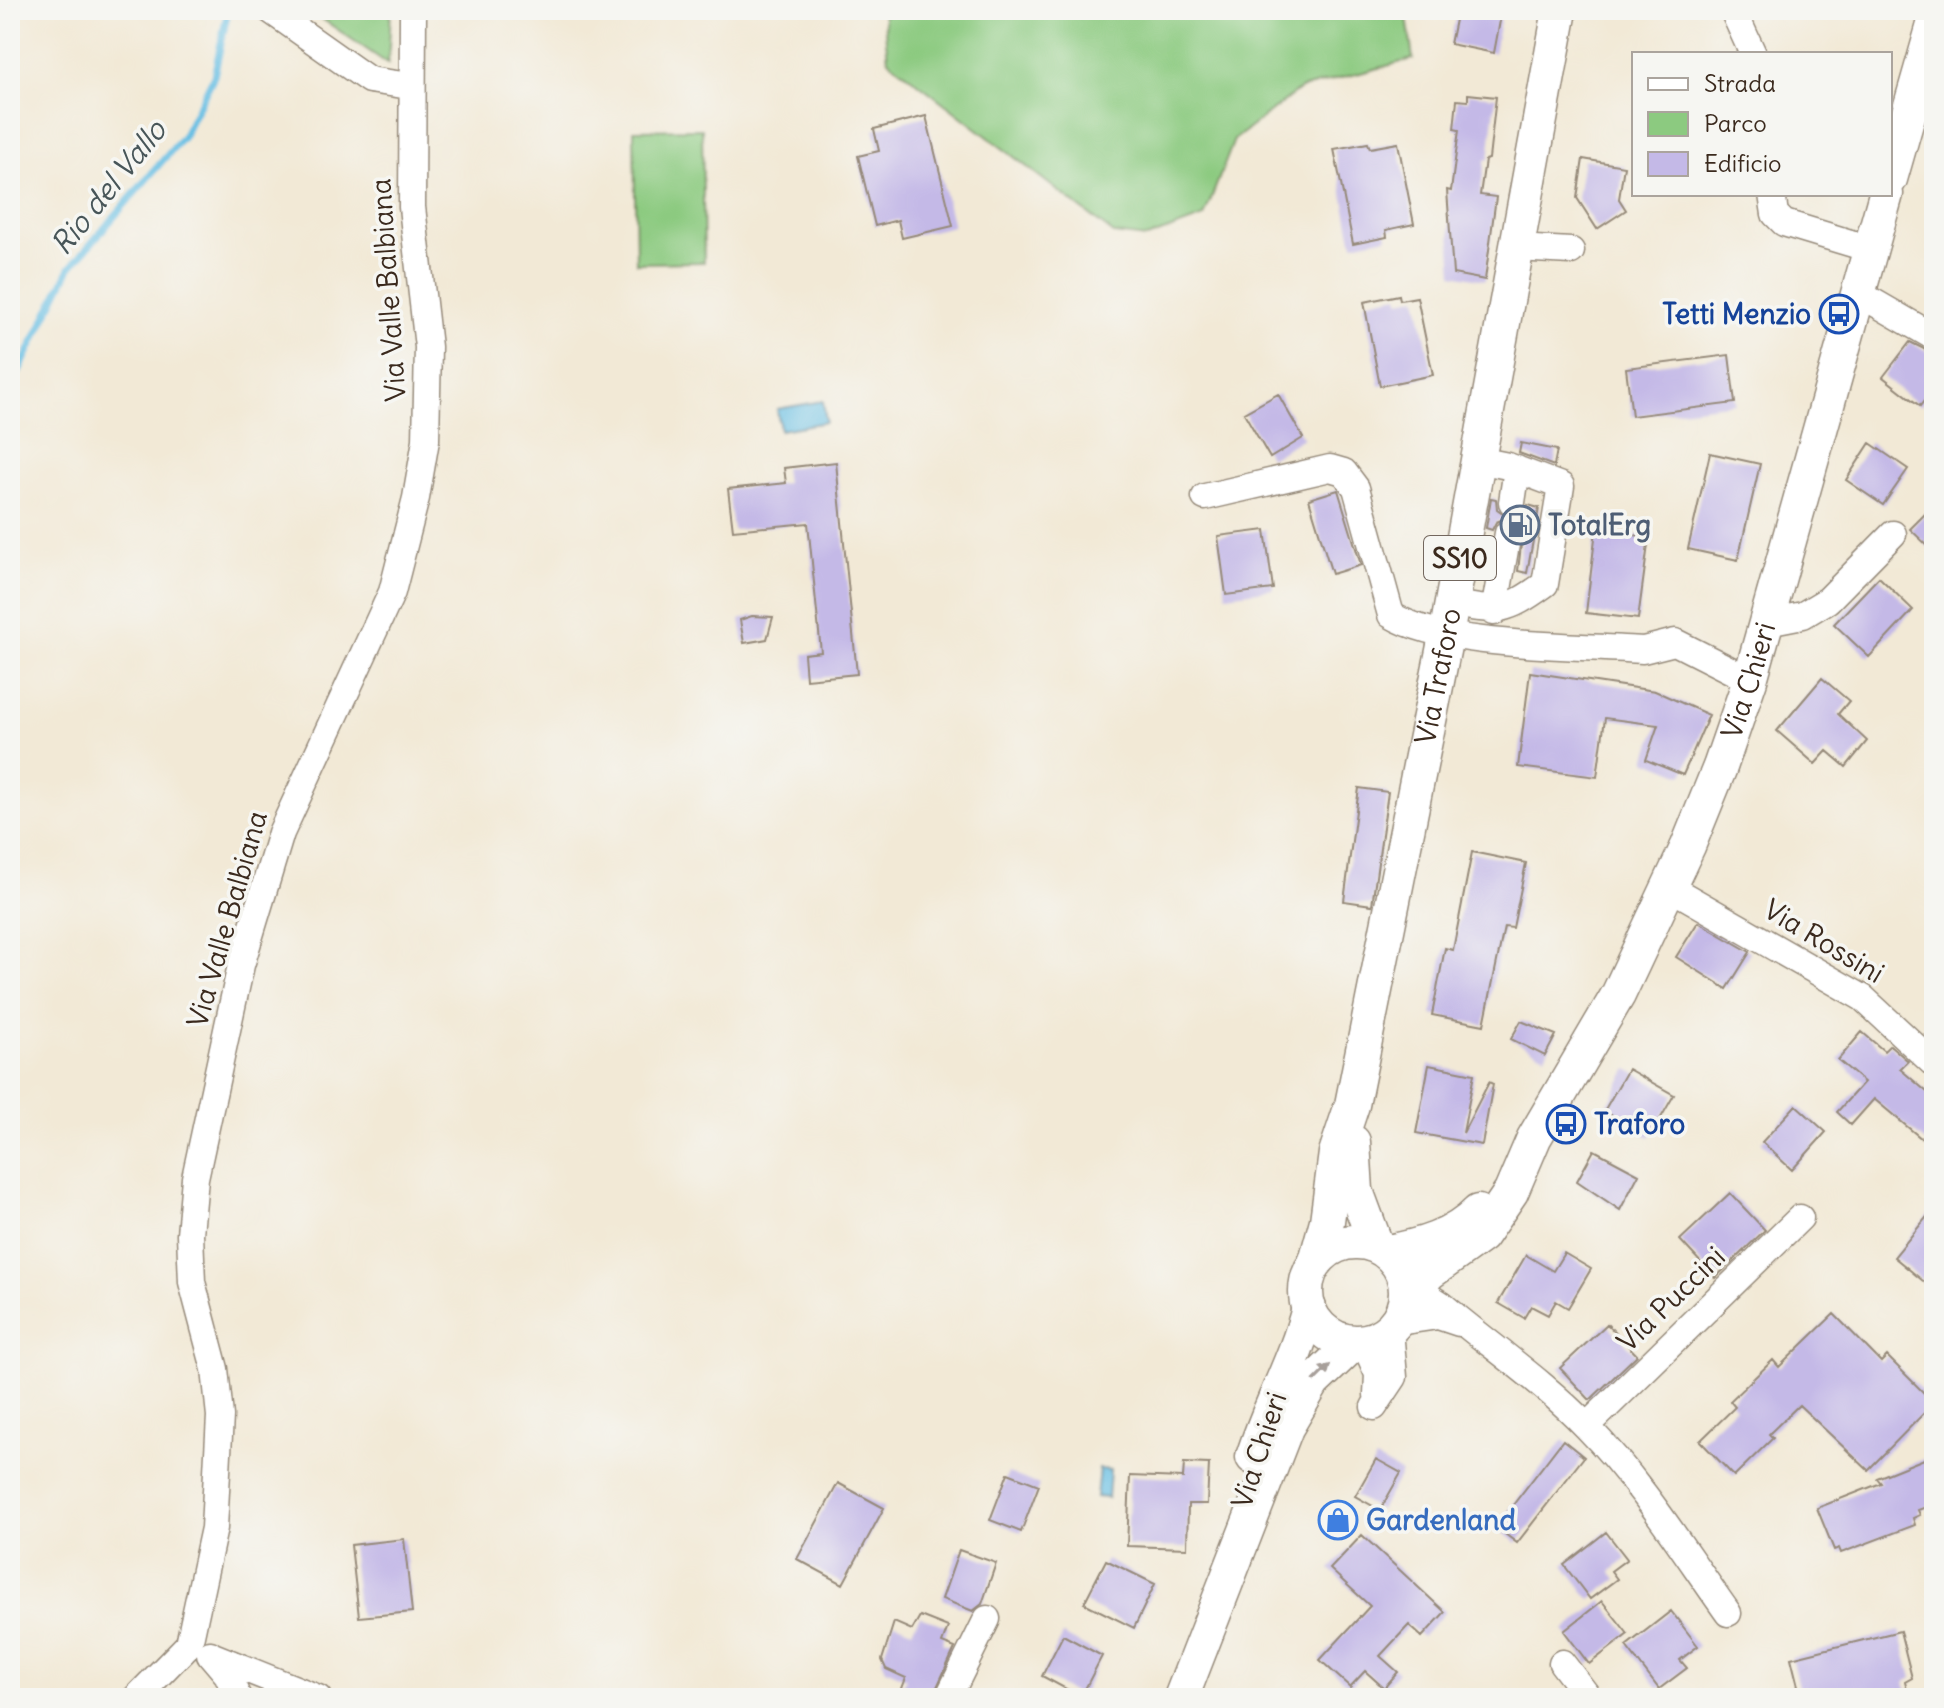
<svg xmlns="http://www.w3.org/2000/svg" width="1944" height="1708" viewBox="0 0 1944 1708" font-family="Delius,sans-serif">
<rect width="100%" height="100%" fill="#f6f6f2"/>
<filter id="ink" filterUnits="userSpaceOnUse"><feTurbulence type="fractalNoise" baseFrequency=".0125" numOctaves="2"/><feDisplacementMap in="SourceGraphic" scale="16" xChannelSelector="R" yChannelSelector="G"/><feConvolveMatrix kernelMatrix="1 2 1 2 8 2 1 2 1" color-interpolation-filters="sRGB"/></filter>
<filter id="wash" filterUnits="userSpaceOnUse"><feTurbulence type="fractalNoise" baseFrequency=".006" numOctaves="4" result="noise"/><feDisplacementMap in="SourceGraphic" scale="32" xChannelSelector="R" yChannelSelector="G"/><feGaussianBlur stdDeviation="1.8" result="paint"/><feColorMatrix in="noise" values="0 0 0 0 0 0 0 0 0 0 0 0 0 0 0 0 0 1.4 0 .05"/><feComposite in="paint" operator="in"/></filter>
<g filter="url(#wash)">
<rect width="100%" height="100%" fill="#f2e9d6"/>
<path fill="#8cca80" stroke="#647a4f" stroke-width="2" d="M 309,10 L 391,10 L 388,64 Z
M 883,10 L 1406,10 L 1413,59 L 1300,89 L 1234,140 L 1204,217 L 1147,238 L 1114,234 L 888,60 Z
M 702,129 L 704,262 L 636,263 L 634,130 Z"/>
<path fill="#65bee3" stroke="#507480" stroke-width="2" d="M 823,401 L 826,422 L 780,430 L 777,409 Z
M 1099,1469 L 1110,1470 L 1108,1498 L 1096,1497 Z"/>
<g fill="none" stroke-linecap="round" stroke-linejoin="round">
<path stroke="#65bee3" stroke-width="7" d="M 10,389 L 70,268 L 183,137 L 214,76 L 228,10"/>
</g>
<g id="blocks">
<path fill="#c4b9e7" d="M 1457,10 L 1502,10 L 1494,53 L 1450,44 Z
M 1468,94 L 1496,97 L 1489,159 L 1485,160 L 1480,195 L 1496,197 L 1485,280 L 1453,274 L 1447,190 L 1451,191 L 1459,130 L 1454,129 L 1457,100 L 1468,101 Z
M 926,116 L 953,226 L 902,238 L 898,220 L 875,226 L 858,156 L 879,151 L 874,129 Z
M 1368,143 L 1370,148 L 1398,143 L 1414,224 L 1386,230 L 1387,237 L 1353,244 L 1334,149 Z
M 1583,159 L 1624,166 L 1619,199 L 1626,210 L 1597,229 L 1577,198 Z
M 1399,295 L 1400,300 L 1417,297 L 1433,375 L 1380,386 L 1364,302 Z
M 1910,342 L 1934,354 L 1934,388 L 1920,406 L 1883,377 Z
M 1729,355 L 1735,403 L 1632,416 L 1626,368 Z
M 1278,394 L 1303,438 L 1270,458 L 1244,413 Z
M 1521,443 L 1557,450 L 1554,466 L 1519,453 Z
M 1870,443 L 1908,469 L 1883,505 L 1846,480 Z
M 1710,453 L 1760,464 L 1738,560 L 1688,549 Z
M 836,462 L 857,674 L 806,679 L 804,654 L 821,652 L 808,523 L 733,530 L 728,489 L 786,483 L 784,468 Z
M 1338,490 L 1361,565 L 1332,574 L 1309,499 Z
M 1491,498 L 1496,499 L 1497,509 L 1508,517 L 1496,522 L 1492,530 L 1486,528 Z
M 1528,505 L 1539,508 L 1527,573 L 1518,571 L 1523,528 L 1512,518 L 1524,513 Z
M 1934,505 L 1934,552 L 1910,529 Z
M 1265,530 L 1273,589 L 1226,595 L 1218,536 Z
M 1596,530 L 1649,537 L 1638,619 L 1586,613 Z
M 1879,577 L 1913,610 L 1869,657 L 1834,624 Z
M 752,616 L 773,617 L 767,639 L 744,643 L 740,620 Z
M 1530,672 L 1655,691 L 1709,715 L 1683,775 L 1646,760 L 1658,725 L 1605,718 L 1597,777 L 1518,767 Z
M 1822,678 L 1849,701 L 1838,714 L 1867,741 L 1846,767 L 1827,751 L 1815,764 L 1777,731 Z
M 1359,788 L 1388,792 L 1372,905 L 1344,901 Z
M 1472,852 L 1526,863 L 1513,928 L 1504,927 L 1484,1025 L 1432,1015 L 1445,948 L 1453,950 Z
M 1698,922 L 1750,952 L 1727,989 L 1676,957 Z
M 1521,1021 L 1556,1035 L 1545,1056 L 1511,1039 Z
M 1862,1032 L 1884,1051 L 1890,1045 L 1908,1061 L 1900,1069 L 1934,1098 L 1934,1149 L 1874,1099 L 1851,1125 L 1837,1112 L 1864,1082 L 1838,1060 Z
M 1429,1065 L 1474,1074 L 1463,1133 L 1489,1082 L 1493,1084 L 1482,1145 L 1416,1133 Z
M 1628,1069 L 1674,1095 L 1650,1137 L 1604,1111 Z
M 1796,1105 L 1826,1132 L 1792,1170 L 1762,1142 Z
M 1594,1150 L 1639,1174 L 1620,1210 L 1577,1181 Z
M 1730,1193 L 1765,1230 L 1715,1278 L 1680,1240 Z
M 1934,1208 L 1934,1290 L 1894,1257 Z
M 1564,1253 L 1591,1269 L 1568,1308 L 1556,1301 L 1548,1315 L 1531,1306 L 1524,1318 L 1498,1303 L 1526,1255 L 1553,1271 Z
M 1834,1314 L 1881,1362 L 1887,1356 L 1934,1403 L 1868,1470 L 1799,1405 L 1769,1434 L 1773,1438 L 1734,1476 L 1700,1441 L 1735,1407 L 1730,1401 L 1773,1360 L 1779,1367 Z
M 1607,1324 L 1637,1355 L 1590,1400 L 1560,1368 Z
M 1563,1440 L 1584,1457 L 1517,1543 L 1496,1527 Z
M 1934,1455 L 1934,1504 L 1918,1510 L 1920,1515 L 1913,1518 L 1915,1525 L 1841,1553 L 1839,1548 L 1834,1550 L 1817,1508 L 1881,1483 L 1877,1478 Z
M 1376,1459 L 1401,1473 L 1380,1510 L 1355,1496 Z
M 1184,1463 L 1209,1464 L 1207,1504 L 1188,1504 L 1187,1548 L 1127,1546 L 1130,1476 L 1183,1478 Z
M 1008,1473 L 1039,1485 L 1021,1532 L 990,1520 Z
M 838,1483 L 884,1508 L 843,1584 L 797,1559 Z
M 1606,1532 L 1627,1559 L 1611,1571 L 1617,1579 L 1590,1599 L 1564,1565 Z
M 1362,1535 L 1445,1612 L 1422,1637 L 1409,1625 L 1380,1656 L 1398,1672 L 1384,1688 L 1365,1671 L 1350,1687 L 1320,1660 L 1370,1606 L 1330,1569 Z
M 404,1539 L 412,1612 L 359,1617 L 351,1545 Z
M 959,1550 L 996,1563 L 982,1604 L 973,1611 L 942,1599 Z
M 1106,1560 L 1155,1584 L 1134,1628 L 1084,1603 Z
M 1602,1601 L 1628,1634 L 1589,1664 L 1564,1631 Z
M 1671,1611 L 1698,1646 L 1680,1660 L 1687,1668 L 1659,1689 L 1626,1646 Z
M 920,1616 L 948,1627 L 942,1643 L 955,1648 L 932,1698 L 917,1698 L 901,1691 L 906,1678 L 886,1669 L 882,1660 L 894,1622 L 912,1630 Z
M 1900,1631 L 1912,1678 L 1905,1682 L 1909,1698 L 1801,1698 L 1791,1658 Z
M 1063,1635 L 1102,1656 L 1081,1697 L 1042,1676 Z"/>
</g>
</g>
<g filter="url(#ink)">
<use href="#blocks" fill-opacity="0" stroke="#968a7a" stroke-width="2"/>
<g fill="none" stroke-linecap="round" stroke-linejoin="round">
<defs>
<path id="minor" d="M 270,10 L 369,80 L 410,86
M 1733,10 L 1753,54
M 1772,194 L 1775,214 L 1784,223 L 1870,249
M 1516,248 L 1571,251
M 1858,293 L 1934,337
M 1205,497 L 1330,468 L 1344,472 L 1356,488 L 1391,615 C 1445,648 1576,645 1643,650 L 1675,642 L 1750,680
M 1512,502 L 1517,469
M 1452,603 C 1498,613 1506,612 1545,584 L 1561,486 L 1508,466 L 1478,460
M 1494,612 L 1508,533
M 1767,622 L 1803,615 L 1828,600 L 1893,534
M 1669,887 L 1863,998 L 1934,1064
M 1407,1298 L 1428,1296 L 1442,1305 C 1490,1346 1543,1381 1587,1427 C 1641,1482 1683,1550 1728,1613
M 1398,1322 L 1438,1316 L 1459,1323
M 1364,1342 L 1378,1374 L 1377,1395
M 1374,1407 L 1394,1377 L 1390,1330
M 1587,1426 L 1800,1218
M 210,1654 L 227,1674 L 238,1698
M 213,1656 L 318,1698
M 1562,1663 L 1589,1698
M 136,1698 L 189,1644 L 214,1528 L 220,1416 L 215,1369 L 192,1282 L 190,1234 L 195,1178 L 241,965 L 281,833 L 392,592 L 416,498 L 426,440 L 428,347 L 412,207 L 413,10
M 948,1698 L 987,1619"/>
<g id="major">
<path d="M 1890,179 L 1934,25"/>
<path d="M 1353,1142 L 1356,1191 L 1376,1245"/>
<circle cx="1356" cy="1292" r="50"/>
<path d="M 1388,1252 C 1420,1246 1454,1237 1478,1212"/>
<path id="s1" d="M 1316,1261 L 1327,1221 L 1336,1153 L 1352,1105 L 1446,636 L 1560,10"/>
<path id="s2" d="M 1407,1298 L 1429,1273 L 1481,1236 L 1511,1192 L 1534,1138 L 1618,995 L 1688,846 L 1720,767 L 1750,680 L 1886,194"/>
<path d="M 1253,1457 C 1269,1406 1296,1360 1309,1308"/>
<path d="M 1181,1698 L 1286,1428 L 1313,1382 L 1354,1343"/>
</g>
</defs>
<use href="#minor" stroke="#968a7a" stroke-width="29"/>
<use href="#major" stroke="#968a7a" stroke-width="37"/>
<use href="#minor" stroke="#fff" stroke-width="26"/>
<use href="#major" stroke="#fff" stroke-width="34"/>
</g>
<defs><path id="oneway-solid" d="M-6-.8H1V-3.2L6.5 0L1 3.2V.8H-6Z" transform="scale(2)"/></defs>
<use fill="#a79f9a" href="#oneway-solid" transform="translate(1322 1373) rotate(-45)"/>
</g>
<defs>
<symbol id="bus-ring" viewBox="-11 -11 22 22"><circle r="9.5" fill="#f6f6f2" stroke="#1a4fb4" stroke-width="1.5"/><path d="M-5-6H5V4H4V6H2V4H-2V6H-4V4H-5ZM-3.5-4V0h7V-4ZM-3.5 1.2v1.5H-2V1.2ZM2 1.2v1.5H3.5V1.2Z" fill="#1a4fb4"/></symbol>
<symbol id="fuel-ring" viewBox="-11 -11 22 22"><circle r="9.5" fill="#f6f6f2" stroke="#5c6f8a" stroke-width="1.5"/><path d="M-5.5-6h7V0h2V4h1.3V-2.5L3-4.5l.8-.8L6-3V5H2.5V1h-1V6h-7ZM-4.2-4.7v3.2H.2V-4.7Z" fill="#5c6f8a"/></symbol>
<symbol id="shop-ring" viewBox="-11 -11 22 22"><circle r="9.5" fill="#f6f6f2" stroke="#3f7fe0" stroke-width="1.5"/><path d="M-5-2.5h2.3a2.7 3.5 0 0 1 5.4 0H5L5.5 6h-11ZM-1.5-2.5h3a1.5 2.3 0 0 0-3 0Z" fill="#3f7fe0"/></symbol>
</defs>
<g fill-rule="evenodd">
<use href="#bus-ring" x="1817" y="292" width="44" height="44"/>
<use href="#fuel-ring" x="1498" y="503" width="44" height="44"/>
<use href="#bus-ring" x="1544" y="1102" width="44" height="44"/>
<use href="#shop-ring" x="1316" y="1498" width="44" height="44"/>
</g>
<g text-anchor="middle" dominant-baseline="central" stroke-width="7" stroke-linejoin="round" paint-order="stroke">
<rect fill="#f6f6f2" stroke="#73675e" stroke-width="2" x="1424" y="536" width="72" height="44" rx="6"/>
<g font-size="26" font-weight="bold" fill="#3b2a1e">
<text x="1460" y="558">SS10</text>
</g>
<g font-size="28" fill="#3b2a1e" stroke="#f6f6f2">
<text transform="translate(388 290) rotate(-94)">Via Valle Balbiana</text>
<text stroke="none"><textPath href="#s1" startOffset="598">Via Traforo</textPath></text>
<text stroke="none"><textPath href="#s2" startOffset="716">Via Chieri</textPath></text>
<text transform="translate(227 919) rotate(-74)">Via Valle Balbiana</text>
<text transform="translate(1824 941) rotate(31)">Via Rossini</text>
<text transform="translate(1671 1299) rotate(-44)">Via Puccini</text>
<text transform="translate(1259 1450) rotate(-72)">Via Chieri</text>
</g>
<g font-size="28" font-weight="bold" fill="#164399" stroke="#f6f6f2" text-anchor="end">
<text x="1811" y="314">Tetti Menzio</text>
<text x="1594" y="1124" text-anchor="start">Traforo</text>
</g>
<g font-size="28" font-weight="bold" fill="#4e5e75" stroke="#f6f6f2" text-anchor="start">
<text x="1548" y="525">TotalErg</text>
</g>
<g font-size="28" font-weight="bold" fill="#366cbe" stroke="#f6f6f2" text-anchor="start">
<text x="1366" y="1520">Gardenland</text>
</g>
<g font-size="30" font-style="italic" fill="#485659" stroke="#f6f6f2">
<text transform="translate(108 187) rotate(-51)">Rio del Vallo</text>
</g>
</g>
<rect width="1944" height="1708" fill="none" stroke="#f6f6f2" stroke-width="40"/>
<rect x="1632" y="52" width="260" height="144" fill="#f6f6f2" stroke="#aba49d" stroke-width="2"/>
<rect x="1648" y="78" width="40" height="12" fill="#ffffff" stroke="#aba49d" stroke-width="2"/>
<text x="1704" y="92" font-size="24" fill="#3b2a1e">Strada</text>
<rect x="1648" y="112" width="40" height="24" fill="#8cca80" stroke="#aba49d" stroke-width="2"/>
<text x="1704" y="132" font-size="24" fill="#3b2a1e">Parco</text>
<rect x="1648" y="152" width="40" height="24" fill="#c4b9e7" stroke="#aba49d" stroke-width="2"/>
<text x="1704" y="172" font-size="24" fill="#3b2a1e">Edificio</text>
</svg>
